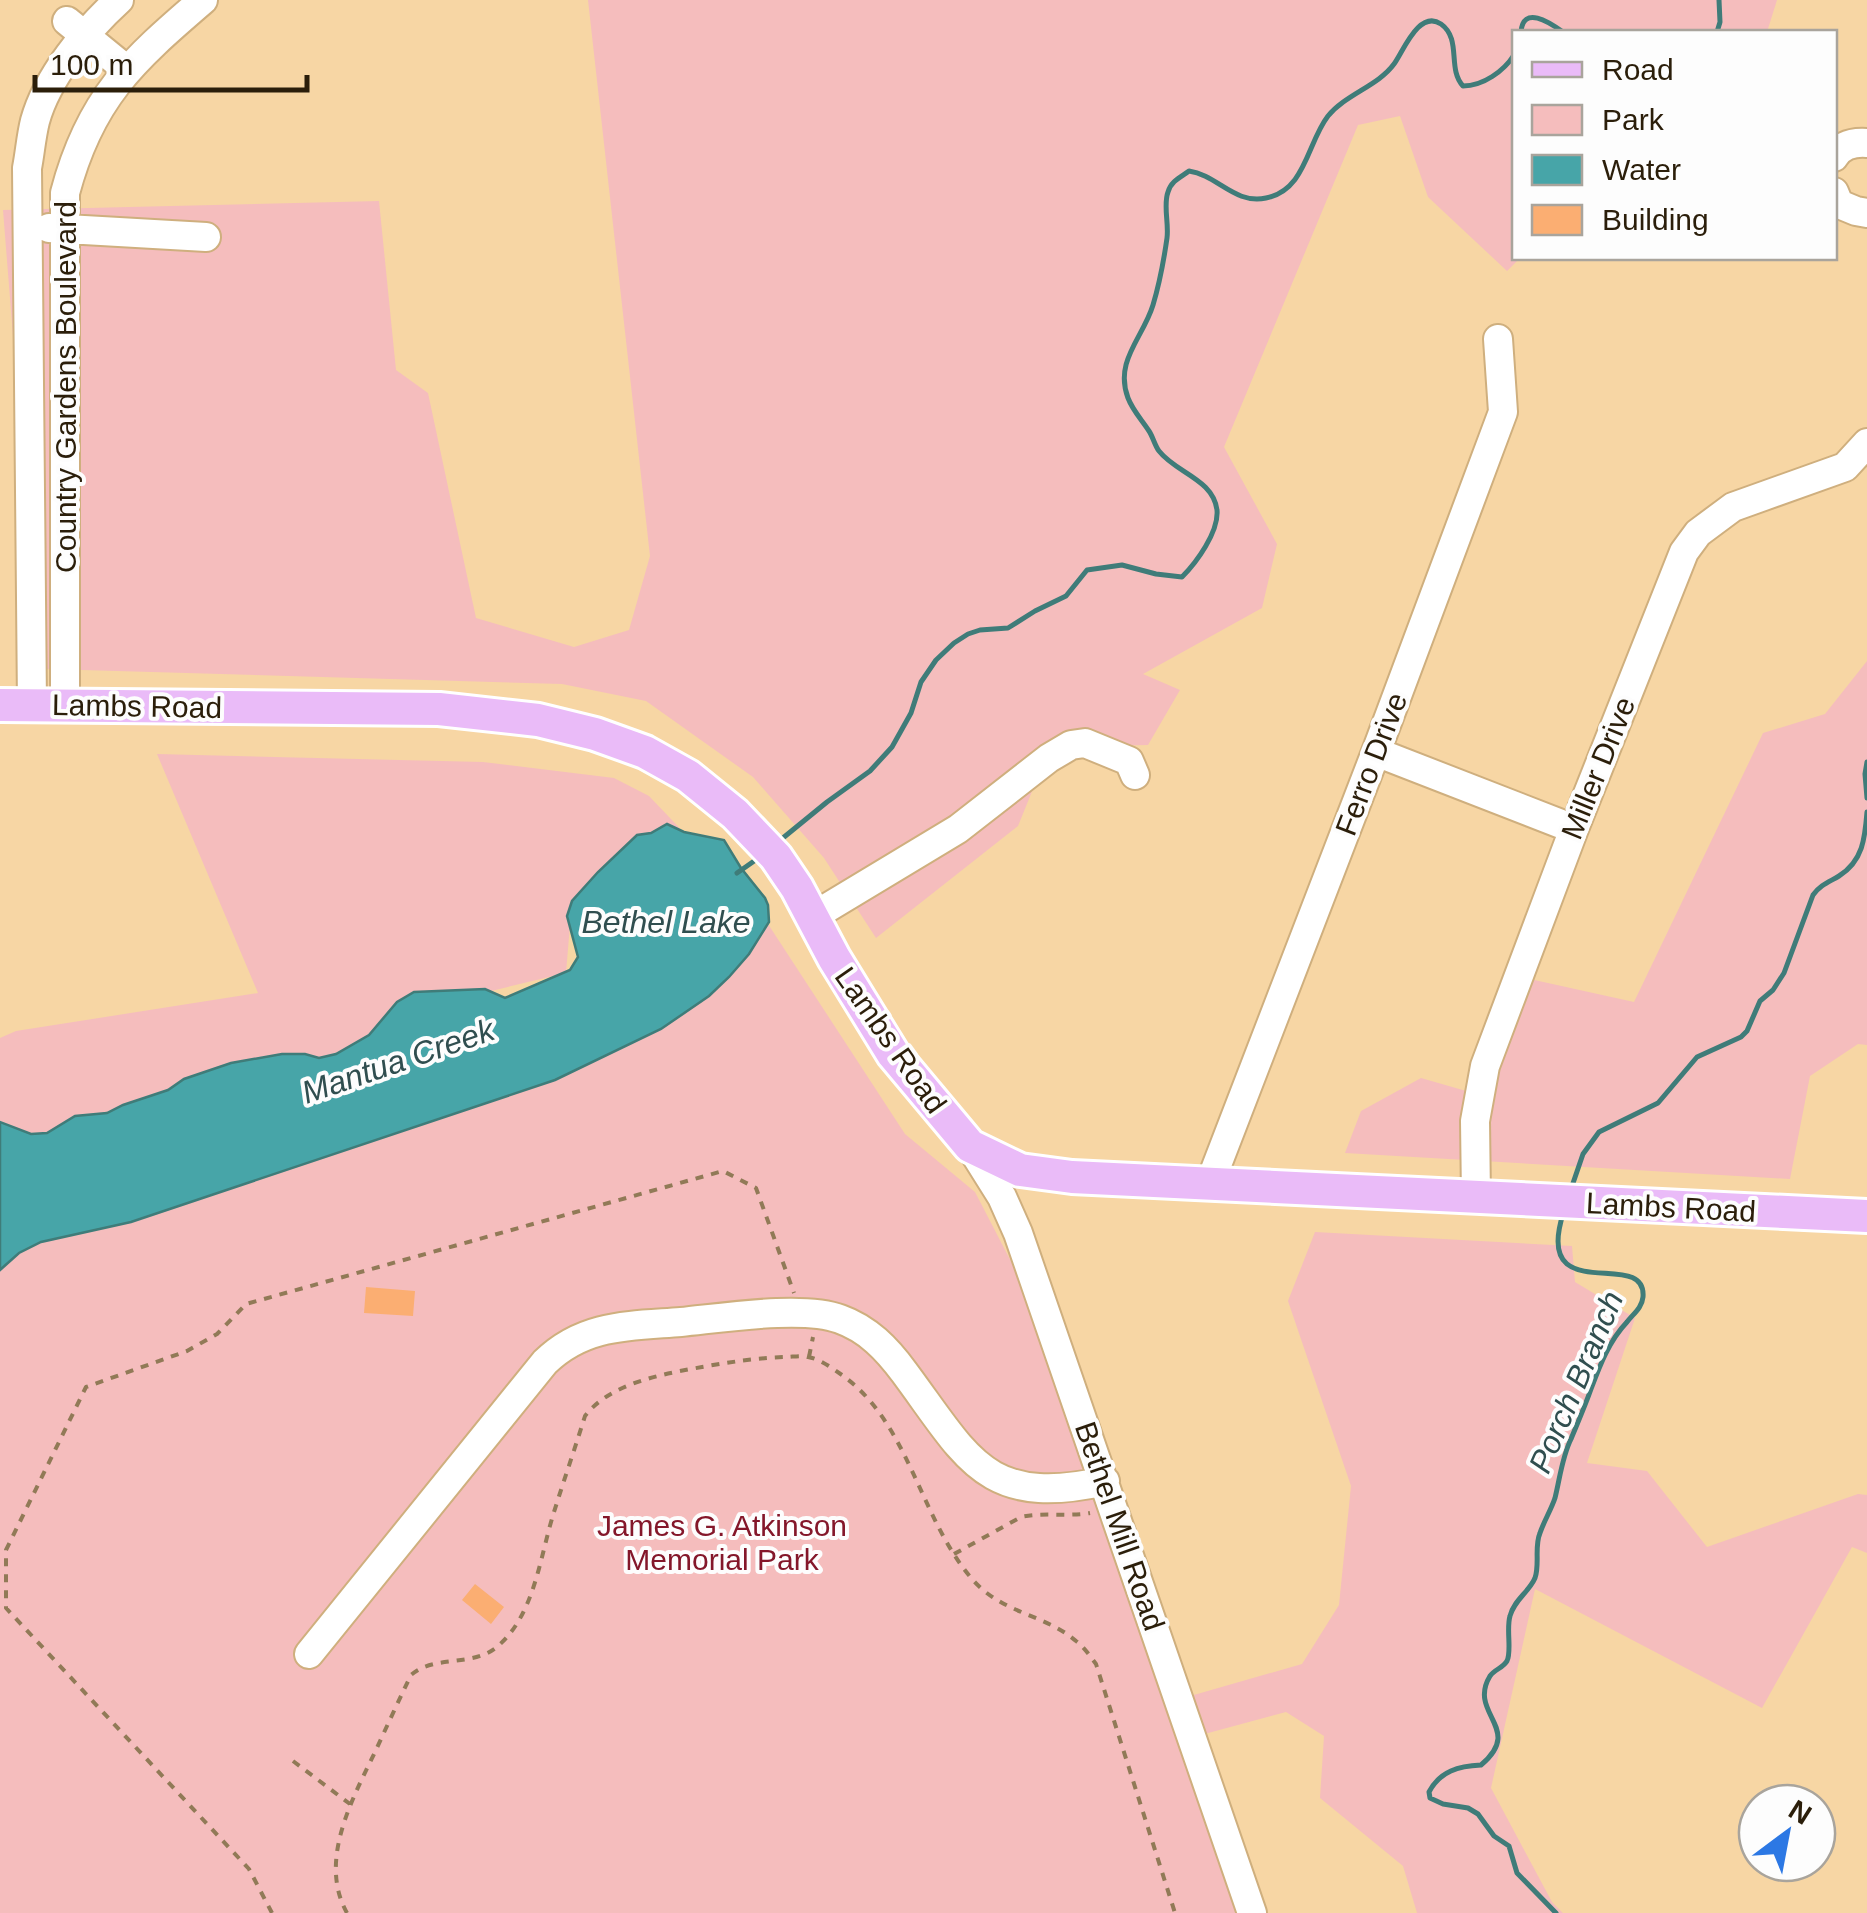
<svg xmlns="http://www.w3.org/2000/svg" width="1867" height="1913" viewBox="0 0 1867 1913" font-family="Helvetica,sans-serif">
<rect width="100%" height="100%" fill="#f7d6a4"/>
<path fill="#f5bdbd" d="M 588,0 L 1777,0 L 1767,32 L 1514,32 L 1514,258 L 1520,258 L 1507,271 L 1428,197 L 1400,116 L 1358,125 L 1224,447 L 1277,544 L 1262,608 L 1143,674 L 1180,690 L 1148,745 L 1050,747 L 1018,826 L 876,938 L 824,858 L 753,777 L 646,701 L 562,684 L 47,669 L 30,550 L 3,210 L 379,201 L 396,370 L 428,393 L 476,618 L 574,647 L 629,630 L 650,556 Z
M 1867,661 L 1867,1045 L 1858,1044 L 1810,1076 L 1790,1179 L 1345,1153 L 1361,1111 L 1421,1078 L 1480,1095 L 1521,977 L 1634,1002 L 1763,733 L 1825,714 Z
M 157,754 L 483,762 L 614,778 L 649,796 L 691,840 L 572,901 L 566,973 L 386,1016 L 555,1080 L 768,924 L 905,1134 L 975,1192 L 1031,1300 L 1173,1701 L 1302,1664 L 1339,1605 L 1351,1486 L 1288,1301 L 1315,1232 L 1572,1246 L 1575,1282 L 1635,1318 L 1587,1463 L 1647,1471 L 1707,1547 L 1858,1494 L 1867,1495 L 1867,1553 L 1852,1547 L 1762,1708 L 1535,1589 L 1491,1788 L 1552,1902 L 1563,1913 L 1417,1913 L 1403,1866 L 1320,1798 L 1324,1736 L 1286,1712 L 1186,1739 L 1251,1913 L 0,1913 L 0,1038 L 16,1031 L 258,993 Z"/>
<path fill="#47a5a8" stroke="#3f7c79" stroke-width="2.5" d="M 667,824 L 684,832 L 724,840 L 741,868 L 765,898 L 768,905 L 769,922 L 749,954 L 729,977 L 709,996 L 661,1029 L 555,1080 L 131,1222 L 41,1242 L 19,1253 L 0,1270 L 0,1122 L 31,1134 L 47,1133 L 75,1116 L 107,1113 L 123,1105 L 168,1090 L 184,1079 L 231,1063 L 282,1054 L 305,1054 L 319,1058 L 336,1054 L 369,1035 L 397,1002 L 414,992 L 485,989 L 505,998 L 570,970 L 578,957 L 567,916 L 572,901 L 598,872 L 637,835 L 651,833 Z"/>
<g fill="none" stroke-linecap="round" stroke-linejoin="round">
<path stroke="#3f7c79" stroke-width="5" d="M 1521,32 C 1523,5 1549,22 1563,32
M 1717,32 L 1720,22 L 1719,0
M 1867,762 L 1865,774 L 1867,798
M 778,842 L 827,802 L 870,771 L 892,747 L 911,713 L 921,682 L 936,660 L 954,643 L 968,634 L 980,630 L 1008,628 L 1035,611 L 1066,596 L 1087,570 L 1122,565 L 1156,574 L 1182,577 C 1196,563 1219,532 1217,510 C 1213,479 1176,473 1159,451 C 1155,446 1153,437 1149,431 C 1142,420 1133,411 1128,398 C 1114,361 1143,338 1153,305 C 1159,285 1164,259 1167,238 C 1169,223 1163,205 1168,192 C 1171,181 1181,177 1189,171 C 1217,175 1235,205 1266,198 C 1306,190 1307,143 1328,116 C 1346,94 1378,86 1394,64 C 1403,52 1419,9 1441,24 C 1462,39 1447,69 1463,86 C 1483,86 1504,71 1514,55
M 737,873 L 757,859
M 1571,1189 L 1583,1154 L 1599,1132 L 1658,1103 L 1697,1057 L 1741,1037 L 1747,1031 L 1760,1001 L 1773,990 L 1784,973 L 1813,895 C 1820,885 1829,882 1839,876 C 1863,861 1865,838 1867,812
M 1556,1913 L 1517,1873 L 1509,1846 L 1494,1836 L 1478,1814 L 1468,1808 L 1443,1804 L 1430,1798 L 1429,1792 C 1440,1771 1459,1766 1481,1765 C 1525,1728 1467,1714 1490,1676 C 1495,1669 1503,1668 1507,1661 C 1512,1651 1506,1629 1510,1616 C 1514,1600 1529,1592 1535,1578 C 1540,1564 1534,1547 1540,1533 C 1544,1521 1551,1510 1555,1498 C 1560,1478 1562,1457 1571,1439 C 1578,1422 1585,1406 1591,1389 C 1600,1365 1609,1341 1627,1322 C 1633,1314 1642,1308 1643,1297 C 1647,1246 1533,1310 1563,1214"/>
</g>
<path fill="#fbae72" d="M 366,1287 L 415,1291 L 413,1316 L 364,1313 Z
M 475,1584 L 504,1607 L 491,1624 L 462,1600 Z"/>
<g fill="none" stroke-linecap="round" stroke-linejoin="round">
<defs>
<path id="minor" d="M 67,21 L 127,70
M 1834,157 C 1841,145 1853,142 1867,143
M 1834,192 L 1839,204 L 1856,211 L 1867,213
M 49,228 L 206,237
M 32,705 L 27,168 C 30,153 31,137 35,121 C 47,77 86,30 119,0
M 65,705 L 65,193 C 90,98 132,61 203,0
M 1376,752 L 1574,829
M 812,917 L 958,829 L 1049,758 L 1071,745 L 1085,743 L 1129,761 L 1135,775
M 970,1146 L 1002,1197 L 1018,1233 L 1252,1913
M 1210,1183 L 1376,752 L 1503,412 L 1498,339
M 1476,1198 L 1475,1121 L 1485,1066 L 1574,829 L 1684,552 L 1698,533 L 1733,507 L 1845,467 L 1867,443
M 309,1654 L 545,1362 C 584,1324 629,1326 681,1322 C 722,1318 803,1305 840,1319 C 868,1329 887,1349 904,1372 C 968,1458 985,1508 1105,1481"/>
<path id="major" d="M 0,705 L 439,709 L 538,720 L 595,734 L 645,752 L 688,776 L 735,814 L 776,857 L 797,888 L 834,958 L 893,1054 L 970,1146 L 1020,1170 L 1072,1177 L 1867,1216"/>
</defs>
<use href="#minor" stroke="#cfaf7e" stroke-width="32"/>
<use href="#major" stroke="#fff" stroke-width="38"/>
<path stroke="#917a57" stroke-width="4" stroke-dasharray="8 8" stroke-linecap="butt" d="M 809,1357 L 813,1337
M 954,1554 L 1021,1517 C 1044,1512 1067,1517 1090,1513
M 293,1761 L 350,1804
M 272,1913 L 249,1869 L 6,1608 L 6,1550 L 86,1387 L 187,1351 L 217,1334 L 246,1304 L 723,1171 L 756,1188 L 794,1293
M 347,1913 C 318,1861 352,1800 375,1752 C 387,1726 399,1700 411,1675 C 435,1654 473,1668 498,1646 C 535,1614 540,1556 554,1512 C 564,1480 575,1448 585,1416 C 610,1383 663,1374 702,1367 C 730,1362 757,1358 785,1357 C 792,1357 802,1355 808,1357 C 820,1359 832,1368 842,1375 C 910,1424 919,1517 972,1579 C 1002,1614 1045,1614 1076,1641 C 1084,1647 1090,1656 1096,1664 L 1175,1913"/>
<use href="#minor" stroke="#fff" stroke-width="28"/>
<use href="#major" stroke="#eabbf8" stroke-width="32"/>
</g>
<g text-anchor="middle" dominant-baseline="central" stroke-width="8" stroke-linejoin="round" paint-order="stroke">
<g font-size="30" fill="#2b1e0a" stroke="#fdfdfd">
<text transform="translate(65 387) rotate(-90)">Country Gardens Boulevard</text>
<text transform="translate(137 706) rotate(1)">Lambs Road</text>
<text transform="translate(1371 764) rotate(-69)">Ferro Drive</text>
<text transform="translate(1598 768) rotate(-68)">Miller Drive</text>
<text transform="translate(891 1040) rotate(55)">Lambs Road</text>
<text transform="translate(1671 1207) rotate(3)">Lambs Road</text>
<text transform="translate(1120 1526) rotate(71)">Bethel Mill Road</text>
</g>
<g font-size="30" fill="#84172a" stroke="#fdfdfd">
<text x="722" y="1525">James G. Atkinson<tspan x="722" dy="34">Memorial Park</tspan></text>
</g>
<g font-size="32" font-style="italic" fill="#304e4f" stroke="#fdfdfd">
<text x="666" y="922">Bethel Lake</text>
<text transform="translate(398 1061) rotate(-19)">Mantua Creek</text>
<text transform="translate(1576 1382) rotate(-67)">Porch Branch</text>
</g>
</g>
<rect x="1512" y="30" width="325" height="230" fill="#fdfdfd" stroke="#a9a49c" stroke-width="2.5"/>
<rect x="1532" y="62" width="50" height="15" fill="#eabbf8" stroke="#a9a49c" stroke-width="2.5"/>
<text x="1602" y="80" font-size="30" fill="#2b1e0a">Road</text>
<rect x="1532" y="105" width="50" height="30" fill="#f5bdbd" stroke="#a9a49c" stroke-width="2.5"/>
<text x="1602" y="130" font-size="30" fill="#2b1e0a">Park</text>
<rect x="1532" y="155" width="50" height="30" fill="#47a5a8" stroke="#a9a49c" stroke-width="2.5"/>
<text x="1602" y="180" font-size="30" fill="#2b1e0a">Water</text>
<rect x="1532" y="205" width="50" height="30" fill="#fbae72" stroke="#a9a49c" stroke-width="2.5"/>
<text x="1602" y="230" font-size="30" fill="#2b1e0a">Building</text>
<g transform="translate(1787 1833) rotate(32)"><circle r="48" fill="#fdfdfd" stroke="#a9a49c" stroke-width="2.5"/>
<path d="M0-8L18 38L0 25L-18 38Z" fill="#2c78e4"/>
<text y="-15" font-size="28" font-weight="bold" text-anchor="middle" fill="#2b1e0a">N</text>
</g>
<path d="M35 75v15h272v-15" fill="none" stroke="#2b1e0a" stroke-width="5"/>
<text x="50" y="75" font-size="30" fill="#2b1e0a" stroke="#fdfdfd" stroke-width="8" paint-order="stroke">100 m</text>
</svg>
